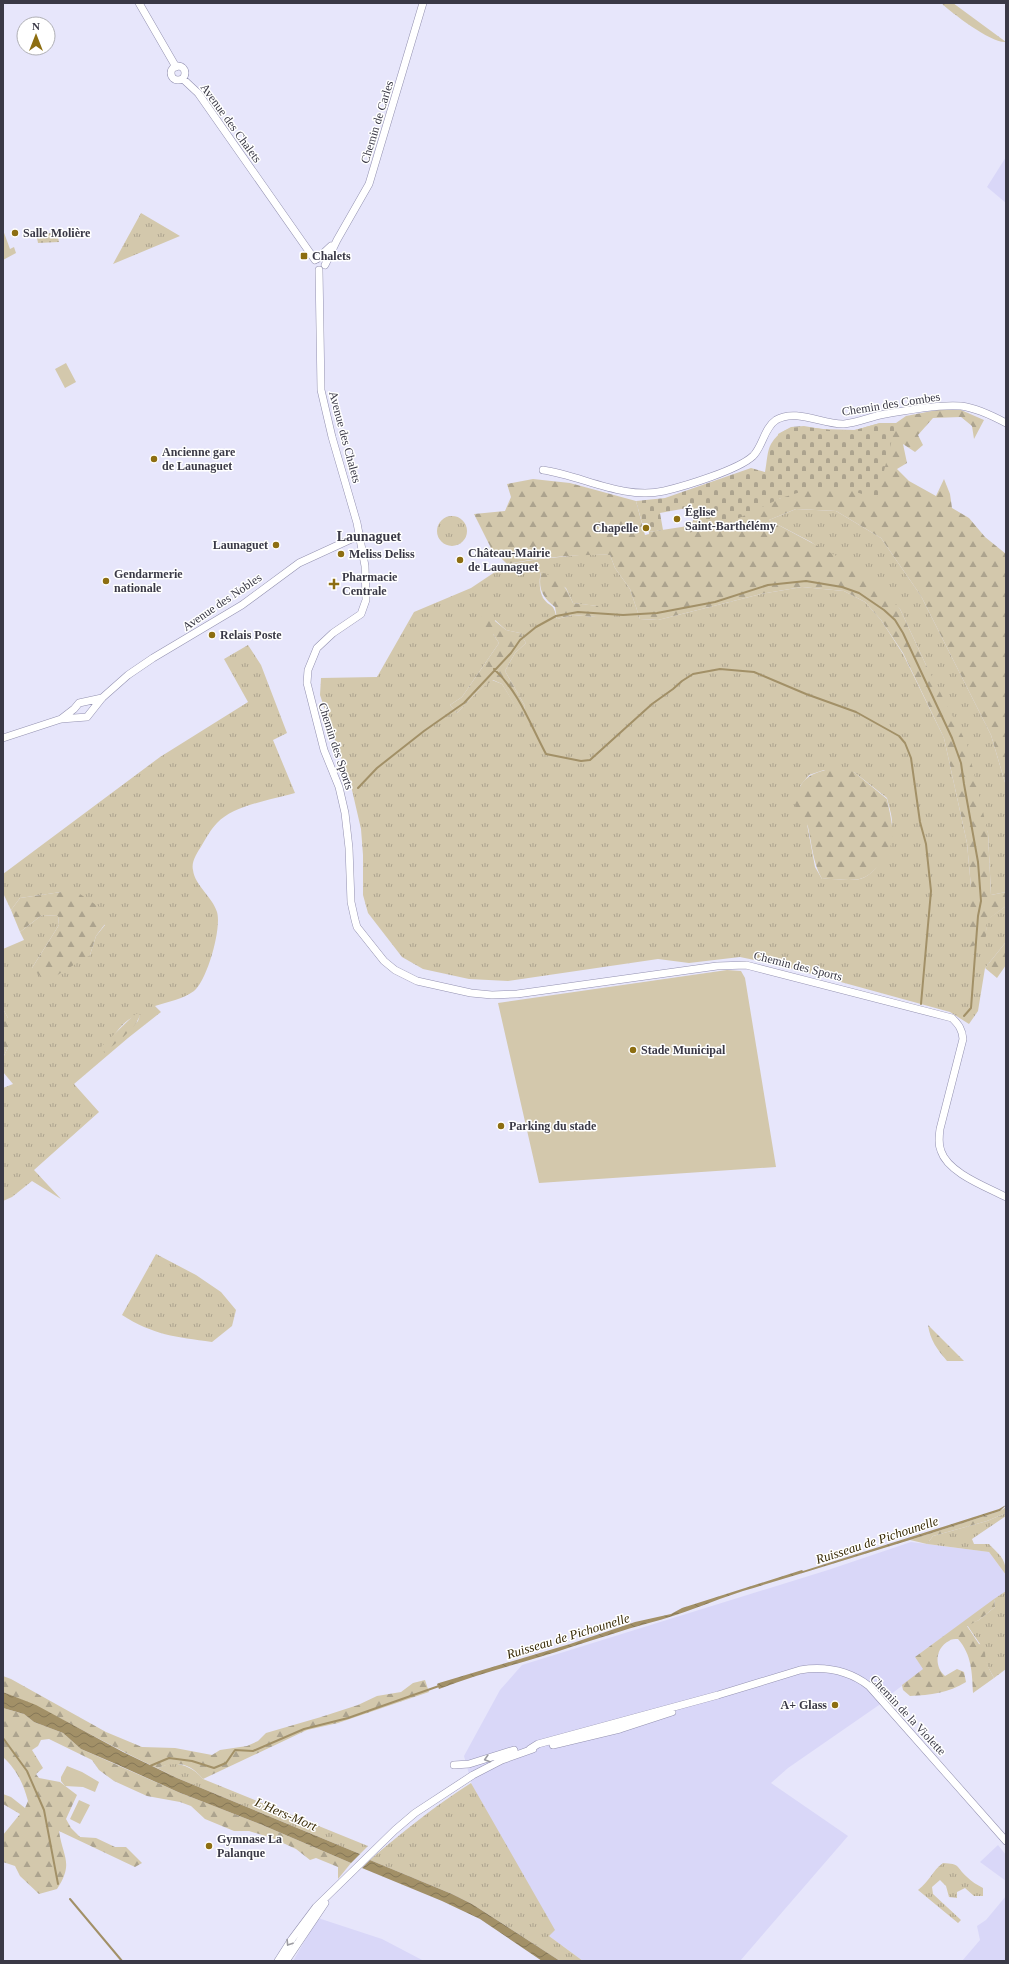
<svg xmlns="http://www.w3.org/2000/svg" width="1009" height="1964" viewBox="0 0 1009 1964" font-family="Georgia,serif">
<defs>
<pattern id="grass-tufts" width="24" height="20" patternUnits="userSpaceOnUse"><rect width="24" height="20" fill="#d3c8ac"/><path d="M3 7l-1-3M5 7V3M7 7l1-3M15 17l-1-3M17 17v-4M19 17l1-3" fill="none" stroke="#aca38e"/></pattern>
<pattern id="forest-firs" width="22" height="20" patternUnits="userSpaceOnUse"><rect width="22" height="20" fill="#d3c8ac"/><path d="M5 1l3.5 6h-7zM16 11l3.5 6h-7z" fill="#aca38e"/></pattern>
<pattern id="cemetery-stones" width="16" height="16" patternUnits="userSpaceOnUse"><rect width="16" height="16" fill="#d3c8ac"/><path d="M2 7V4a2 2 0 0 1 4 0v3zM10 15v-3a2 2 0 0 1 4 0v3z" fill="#aca38e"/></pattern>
<pattern id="park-dots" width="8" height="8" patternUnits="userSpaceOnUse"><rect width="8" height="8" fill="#d3c8ac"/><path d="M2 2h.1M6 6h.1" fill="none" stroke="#aca38e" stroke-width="1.8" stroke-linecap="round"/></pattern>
<pattern id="water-waves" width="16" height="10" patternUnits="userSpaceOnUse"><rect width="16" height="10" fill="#a29067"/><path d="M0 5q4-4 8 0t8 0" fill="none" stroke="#857757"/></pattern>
</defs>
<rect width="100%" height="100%" fill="#e7e6fb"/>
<path fill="#d9d7f8" d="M 1006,157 L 1006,203 L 987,187 Z
M 911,1542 L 989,1552 L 1006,1575 L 1006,1591 L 915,1657 L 924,1669 L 886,1698 L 879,1705 L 788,1768 L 771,1783 L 848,1836 L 740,1961 L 583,1961 L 549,1936 L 472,1785 L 464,1756 L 500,1690 L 522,1665 L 828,1570 Z
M 998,1845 L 1006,1855 L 1006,1881 L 980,1862 Z
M 1006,1896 L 1006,1961 L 962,1961 L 980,1940 L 977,1926 L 986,1920 Z
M 318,1918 L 382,1939 L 424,1961 L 293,1961 Z"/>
<path fill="url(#grass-tufts)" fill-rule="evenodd" d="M 941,3 L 953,3 L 1006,42 C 992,44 952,13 941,3 Z
M 141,213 L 180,236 L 113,264 Z
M 796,509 L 836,511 L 881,538 L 921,596 L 991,735 L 1006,786 L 1006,892 L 991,895 L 988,833 L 926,665 L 900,609 L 811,542 L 769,520 Z
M437 531a15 15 0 1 1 30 0a15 15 0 1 1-30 0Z
M 589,554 L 610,555 L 615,568 L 630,589 L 640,619 L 658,620 L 761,594 L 802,587 L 844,591 L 865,602 L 881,620 L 903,654 L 944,738 L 967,843 L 971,887 L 987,932 L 985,921 L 1006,906 L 1006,942 L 985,968 L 978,1011 L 969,1024 L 950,1012 L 779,965 L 740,957 L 689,963 L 658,959 L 508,981 L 469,979 L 423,969 L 402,957 L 368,913 L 363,895 L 363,855 L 361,829 L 352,790 L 320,695 L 321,678 L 377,677 L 414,612 L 471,588 L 507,564 L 540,559 ZM 541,572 L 566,588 L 573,603 L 597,606 L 596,617 L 573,615 L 557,619 C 553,601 551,609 543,598 C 539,591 539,579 541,572 ZM 495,620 L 506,630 L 520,633 L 526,643 L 515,653 L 505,671 L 525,706 L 522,716 L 502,684 L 492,680 L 478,691 L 457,713 L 450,705 L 462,697 L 499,643 L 493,634 ZM 824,770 L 854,772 L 887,798 C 889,807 893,818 892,826 C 890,843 881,869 865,877 C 854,883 835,878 822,879 L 815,867 L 800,786 L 809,775 Z
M 248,645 L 261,665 L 287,733 L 273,740 L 295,793 C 271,800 234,805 217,823 C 211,829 206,838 202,845 C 197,853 191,862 193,870 C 195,886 212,896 217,912 C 222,928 207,981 194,991 C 183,999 168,1002 155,1006 L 161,1012 L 128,1038 L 74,1084 L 99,1112 L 34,1170 L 61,1199 L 32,1181 L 12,1197 L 3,1201 L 3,1088 L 13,1084 L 3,1072 L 3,1058 L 8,1047 L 8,1018 L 3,1009 L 3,949 L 24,940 L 20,932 L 42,915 L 58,916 L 59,925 L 32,968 L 90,955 L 96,936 L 105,925 L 61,892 L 20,898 L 11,910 L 3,893 L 3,874 L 160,757 L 248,702 L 224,659 ZM 140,1015 L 138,1021 L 104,1052 C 111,1039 124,1017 140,1015 Z
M 156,1254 L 196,1275 L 221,1292 L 236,1310 L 232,1326 L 212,1342 C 176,1337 153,1335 122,1315 Z
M 1006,1513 L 1006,1516 L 972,1539 L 974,1544 L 989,1544 C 1000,1556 1006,1558 1006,1575 L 989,1552 L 927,1544 L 933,1536 L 987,1521 Z
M 1006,1591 L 1006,1669 L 994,1678 L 987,1665 L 980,1644 L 967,1625 L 979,1620 L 995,1607 L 994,1599 Z
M 172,1763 C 185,1765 194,1768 203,1779 L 368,1846 L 360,1854 L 177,1778 L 157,1768 Z
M 471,1783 L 555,1930 L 549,1936 L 583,1961 L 560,1961 L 472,1904 L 452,1894 L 370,1860 C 402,1832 435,1806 471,1783 Z
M 943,1863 C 961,1864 955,1866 967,1877 C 971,1881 977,1885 983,1888 L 983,1896 L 974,1896 L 965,1888 L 957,1892 L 957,1898 L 949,1897 L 946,1886 L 940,1880 L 932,1887 L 933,1894 L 961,1920 L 958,1923 L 918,1890 C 930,1881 932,1871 943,1863 Z"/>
<path fill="url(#forest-firs)" d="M 937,410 L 961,410 L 984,420 L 974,439 L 972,426 L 961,417 L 933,418 L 918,435 L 923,445 L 915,452 L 903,444 L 907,463 L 897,469 L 909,481 L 936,496 L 944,479 L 950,494 L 952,508 L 969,518 L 985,537 L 1006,554 L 1006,786 L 991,735 L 921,596 L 881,538 L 836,511 L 796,509 L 769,520 L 859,568 L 900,609 L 926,665 L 967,744 L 988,833 L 991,895 L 1006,892 L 1006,906 L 986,921 L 987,932 L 984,943 L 969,947 L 971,887 L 967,843 L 944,738 L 903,653 L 881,620 L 865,602 L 844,591 L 802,587 L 761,594 L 658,620 L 640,619 L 630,589 L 615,568 L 610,555 C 575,554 541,558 507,564 L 491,548 L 474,514 L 505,511 L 511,497 L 507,484 L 533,479 L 570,483 L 636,501 L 645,535 L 649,534 L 649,532 L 688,526 L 689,528 L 781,498 L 778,434 L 791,427 L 804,426 L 821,429 L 855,430 L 880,423 L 896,423 L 906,416 Z
M 541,572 C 561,580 564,583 573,603 L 598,606 L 601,612 L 596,617 L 573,615 L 557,619 L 555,607 C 542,597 538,589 541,572 Z
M 482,616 L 490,617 L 506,630 L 520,633 L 526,643 L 515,653 L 505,671 L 525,706 L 522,717 L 502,684 L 493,680 L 478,691 L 457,713 L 450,705 L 462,697 L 499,643 L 493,634 L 482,632 L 479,624 Z
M 843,767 L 854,772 L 887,799 C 892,824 899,844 879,865 C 875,869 870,875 865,877 C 853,883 835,878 822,879 C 813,863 812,845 808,827 C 806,819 798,817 796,810 C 794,803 796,799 798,792 C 804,772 824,770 843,767 Z
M 61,892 L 77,892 L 99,907 L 99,918 L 105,924 L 96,936 L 90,955 L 46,982 L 32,968 L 59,925 L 58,916 L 42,915 L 20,932 L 11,910 L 20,898 Z
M 1006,942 L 1006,965 L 997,978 L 985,968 Z
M 3,1009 L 8,1018 L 8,1047 L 3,1058 Z
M 138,1013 L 140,1015 C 135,1030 116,1042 105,1053 L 100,1048 L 133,1016 Z
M 928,1325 L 964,1361 L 947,1361 C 937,1349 930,1340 928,1325 Z
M 1006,1507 L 1006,1513 L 987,1521 L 933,1536 L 927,1544 L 910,1540 L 1000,1511 Z
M 994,1599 L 995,1607 L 979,1620 L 967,1626 L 979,1644 L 986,1645 C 983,1658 988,1667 994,1678 L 973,1693 C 972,1673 972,1655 958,1639 C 955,1639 951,1639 949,1641 C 935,1648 934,1667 945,1676 L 957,1669 L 964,1672 L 966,1682 C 948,1693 931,1695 910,1696 L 903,1690 L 902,1685 L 923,1669 L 915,1657 Z
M 3,1676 L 11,1679 L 106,1732 L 142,1747 L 175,1748 L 212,1755 L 220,1750 L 247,1746 L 258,1741 L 266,1733 L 321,1717 L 358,1705 L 377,1696 L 401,1692 L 413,1683 L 425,1680 L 429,1692 L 338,1723 L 307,1730 L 203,1779 C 189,1762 177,1761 157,1768 C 105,1744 56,1713 3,1692 Z
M 3,1708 L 24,1714 L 34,1722 L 63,1733 L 81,1749 L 178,1792 L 260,1824 L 351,1863 L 338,1879 L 338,1867 L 316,1858 L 310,1860 L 296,1849 L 272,1838 L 249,1831 L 234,1831 L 205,1819 L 191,1806 L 180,1802 L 147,1796 L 114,1781 L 99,1770 L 92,1760 L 49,1739 L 41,1740 L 38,1746 L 32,1750 L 43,1768 L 36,1774 L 39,1778 L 60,1782 L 77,1795 L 66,1819 L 71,1828 L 80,1837 L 96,1838 L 115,1847 L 126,1847 L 142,1863 L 135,1867 L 59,1831 C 63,1858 74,1863 57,1889 L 39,1894 L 20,1876 L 15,1866 L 3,1862 L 3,1835 L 20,1814 L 3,1804 L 3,1794 L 11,1797 L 25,1808 L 28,1801 C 23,1783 17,1770 3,1757 Z"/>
<path fill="url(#cemetery-stones)" d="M 880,423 L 896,423 L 877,499 L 847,489 L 807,490 L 781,498 L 739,518 L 717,522 L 689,533 L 688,526 L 692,524 L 694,516 L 687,508 L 660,513 L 663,530 L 649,532 L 647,523 L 642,523 L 636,501 L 665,498 L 751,468 L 765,472 C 767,462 767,451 771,444 C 787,416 818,431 844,431 C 856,431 868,426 880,423 Z"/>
<path fill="url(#park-dots)" d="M 36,233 L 57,233 L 59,242 L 38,243 Z"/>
<path fill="#d3c8ac" d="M 3,230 L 10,249 L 14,247 L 16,253 L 3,260 Z
M 66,363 L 76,382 L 65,388 L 55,369 Z
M 727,970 L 741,971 L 745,978 L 776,1167 L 539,1183 L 498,1003 Z
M 67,1766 L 82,1772 L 99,1782 L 95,1792 L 83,1787 L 65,1786 L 61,1781 L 61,1777 Z
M 79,1800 L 90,1805 L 80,1824 L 70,1819 Z"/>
<path fill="url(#water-waves)" d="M 1006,1505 L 1000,1511 C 915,1539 829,1565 743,1591 C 712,1601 681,1615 649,1623 C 623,1630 597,1639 571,1647 C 527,1662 483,1672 439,1689 L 437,1684 L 439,1683 L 570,1644 L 635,1622 L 671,1614 L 682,1608 L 802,1570 L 803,1571 C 868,1550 934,1530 999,1509 Z
M 3,1692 L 36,1705 L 123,1752 L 177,1778 L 360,1854 L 351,1863 L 260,1824 L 178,1792 L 116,1764 L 81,1749 L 63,1733 L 34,1722 L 24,1714 L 3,1708 Z
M 370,1860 L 452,1894 L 472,1904 L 560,1961 L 542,1961 L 480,1919 L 442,1901 L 362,1868 Z"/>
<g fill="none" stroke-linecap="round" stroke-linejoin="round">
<path stroke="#a29067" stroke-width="2" d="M 494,669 C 519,692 530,724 546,754 L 581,761 L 590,760 L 652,704 L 673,689 L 682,681 L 693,674 L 720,669 L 754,672 L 806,694 L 856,712 L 899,736 L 905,743 L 911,758 L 920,822 L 926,844 L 931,891 L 921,1004
M 358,788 L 377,768 L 424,731 L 464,703 L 511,653 L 520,640 L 536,627 L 556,616 L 578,612 L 623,615 L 657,613 L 715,602 L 768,585 L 806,581 L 842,587 L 859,593 L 884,610 L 895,620 L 903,633 L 952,738 L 961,763 L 964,784 L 978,862 L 981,901 L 978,916 L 971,1008 L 964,1016
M 3,1738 L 27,1771 L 44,1810 L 58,1884
M 150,1766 L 169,1758 L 192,1761 L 214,1768 L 226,1763 L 235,1750 L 253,1751 L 304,1729 L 348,1718 L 439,1686
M 70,1899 L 122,1961"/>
<defs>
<path id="minor" d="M 139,3 L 176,67
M171 73a7 7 0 1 1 14 0a7 7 0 1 1-14 0Z
M 183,79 L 198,93 L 315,260
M 317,259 L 331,246
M 325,265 L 337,240 L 369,184 L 423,3
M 319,270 L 321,390 L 332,437 L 357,523 L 365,566 L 366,600 L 361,614 L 333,633 L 317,648 L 308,670 L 307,683 L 324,750 L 339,787 L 345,813 L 349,848 L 351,902 L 355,920 L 357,927 L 384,961 L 395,970 L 417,981 L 471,993 L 492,995 L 517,994 L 717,966 L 746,965 L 952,1018 C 959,1025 962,1029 963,1039 L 940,1129 C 939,1137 938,1144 941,1151 C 948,1173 987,1187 1006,1197
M 543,470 C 583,476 623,500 664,491 C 685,486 738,470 753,456 C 763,446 764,428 776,420 C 796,408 823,425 844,424 C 856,423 868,418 880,415 C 901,411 940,404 961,406 C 976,408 993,416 1006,423
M 61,719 L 74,709 L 79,703 L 102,698
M 3,738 L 61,719 L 87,717 L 102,698 L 128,675 L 153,658 L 242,605 L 299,563 L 360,535
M 553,1745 L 620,1729 L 672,1712
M 530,1749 L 538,1744 L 718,1695 L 800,1670 C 825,1666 848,1670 869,1686 L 1006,1841
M 454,1765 L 469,1764 L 514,1750
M 278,1961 L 292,1939 L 316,1907 L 395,1830 L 415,1813 L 473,1775 L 502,1760 L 533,1749
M 286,1961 L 325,1903"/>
</defs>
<use href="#minor" stroke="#9391b0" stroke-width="8"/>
<use href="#minor" stroke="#fff" stroke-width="7"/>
</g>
<defs><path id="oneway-chevron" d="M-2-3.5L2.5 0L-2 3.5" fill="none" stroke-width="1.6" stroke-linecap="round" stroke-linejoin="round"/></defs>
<g stroke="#9c9ca2">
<use href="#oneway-chevron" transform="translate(487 1759) rotate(163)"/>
<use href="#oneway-chevron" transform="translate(289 1943) rotate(122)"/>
</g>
<g fill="#8d6e11" stroke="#fff" stroke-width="1.5">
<circle cx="15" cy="233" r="4"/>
<rect x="300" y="252" width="8" height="8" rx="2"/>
<circle cx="154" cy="459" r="4"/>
<circle cx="677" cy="519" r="4"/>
<circle cx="646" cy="528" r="4"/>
<circle cx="276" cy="545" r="4"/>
<circle cx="341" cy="554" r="4"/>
<circle cx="460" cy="560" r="4"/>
<circle cx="106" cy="581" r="4"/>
<path d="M332 578h4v4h4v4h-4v4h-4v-4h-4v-4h4z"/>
<circle cx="212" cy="635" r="4"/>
<circle cx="633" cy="1050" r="4"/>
<circle cx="501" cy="1126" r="4"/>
<circle cx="835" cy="1705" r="4"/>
<circle cx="209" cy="1846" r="4"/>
</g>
<g text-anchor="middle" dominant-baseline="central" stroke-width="3" stroke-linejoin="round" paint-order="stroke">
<g font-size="12" fill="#3a3946" stroke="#fff">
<text transform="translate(377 122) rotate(-73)">Chemin de Carles</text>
<text transform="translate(231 123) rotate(54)">Avenue des Chalets</text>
<text transform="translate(891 404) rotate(-9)">Chemin des Combes</text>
<text transform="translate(345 437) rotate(75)">Avenue des Chalets</text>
<text transform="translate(222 602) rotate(-34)">Avenue des Nobles</text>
<text transform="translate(336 746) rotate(72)">Chemin des Sports</text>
<text transform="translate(798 966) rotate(14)">Chemin des Sports</text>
<text transform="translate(908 1715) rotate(47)">Chemin de la Violette</text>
</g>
<g font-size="12" font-weight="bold" fill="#3a3946" stroke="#fff" text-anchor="start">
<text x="23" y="233">Salle Molière</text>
<text x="312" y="256">Chalets</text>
<text x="162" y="452">Ancienne gare<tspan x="162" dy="14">de Launaguet</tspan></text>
<text x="685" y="512">Église<tspan x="685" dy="14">Saint-Barthélémy</tspan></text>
<text x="638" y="528" text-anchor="end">Chapelle</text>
<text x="268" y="545" text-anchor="end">Launaguet</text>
<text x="468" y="553">Château-Mairie<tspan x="468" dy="14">de Launaguet</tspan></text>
<text x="349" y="554">Meliss Deliss</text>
<text x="114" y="574">Gendarmerie<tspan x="114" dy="14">nationale</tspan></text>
<text x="342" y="577">Pharmacie<tspan x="342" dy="14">Centrale</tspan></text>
<text x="220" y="635">Relais Poste</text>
<text x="641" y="1050">Stade Municipal</text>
<text x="509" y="1126">Parking du stade</text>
<text x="827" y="1705" text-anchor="end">A+ Glass</text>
<text x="217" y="1839">Gymnase La<tspan x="217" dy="14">Palanque</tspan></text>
</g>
<g font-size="13" font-style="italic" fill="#392b07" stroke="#fff">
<text transform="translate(877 1540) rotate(-18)">Ruisseau de Pichounelle</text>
<text transform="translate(568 1636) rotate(-17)">Ruisseau de Pichounelle</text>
<text transform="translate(286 1814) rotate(23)">L'Hers-Mort</text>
</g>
<g font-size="14" font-weight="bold" fill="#3a3946" stroke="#fff">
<text x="369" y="536">Launaguet</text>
</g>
</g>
<rect width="1009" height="1964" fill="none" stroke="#3a3946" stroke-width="8"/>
<g transform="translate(36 36)"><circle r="19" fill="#ffffff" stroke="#b0b0b5"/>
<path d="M0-3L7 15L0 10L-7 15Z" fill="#8d6e11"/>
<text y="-6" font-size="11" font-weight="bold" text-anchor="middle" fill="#3a3946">N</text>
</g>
</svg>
